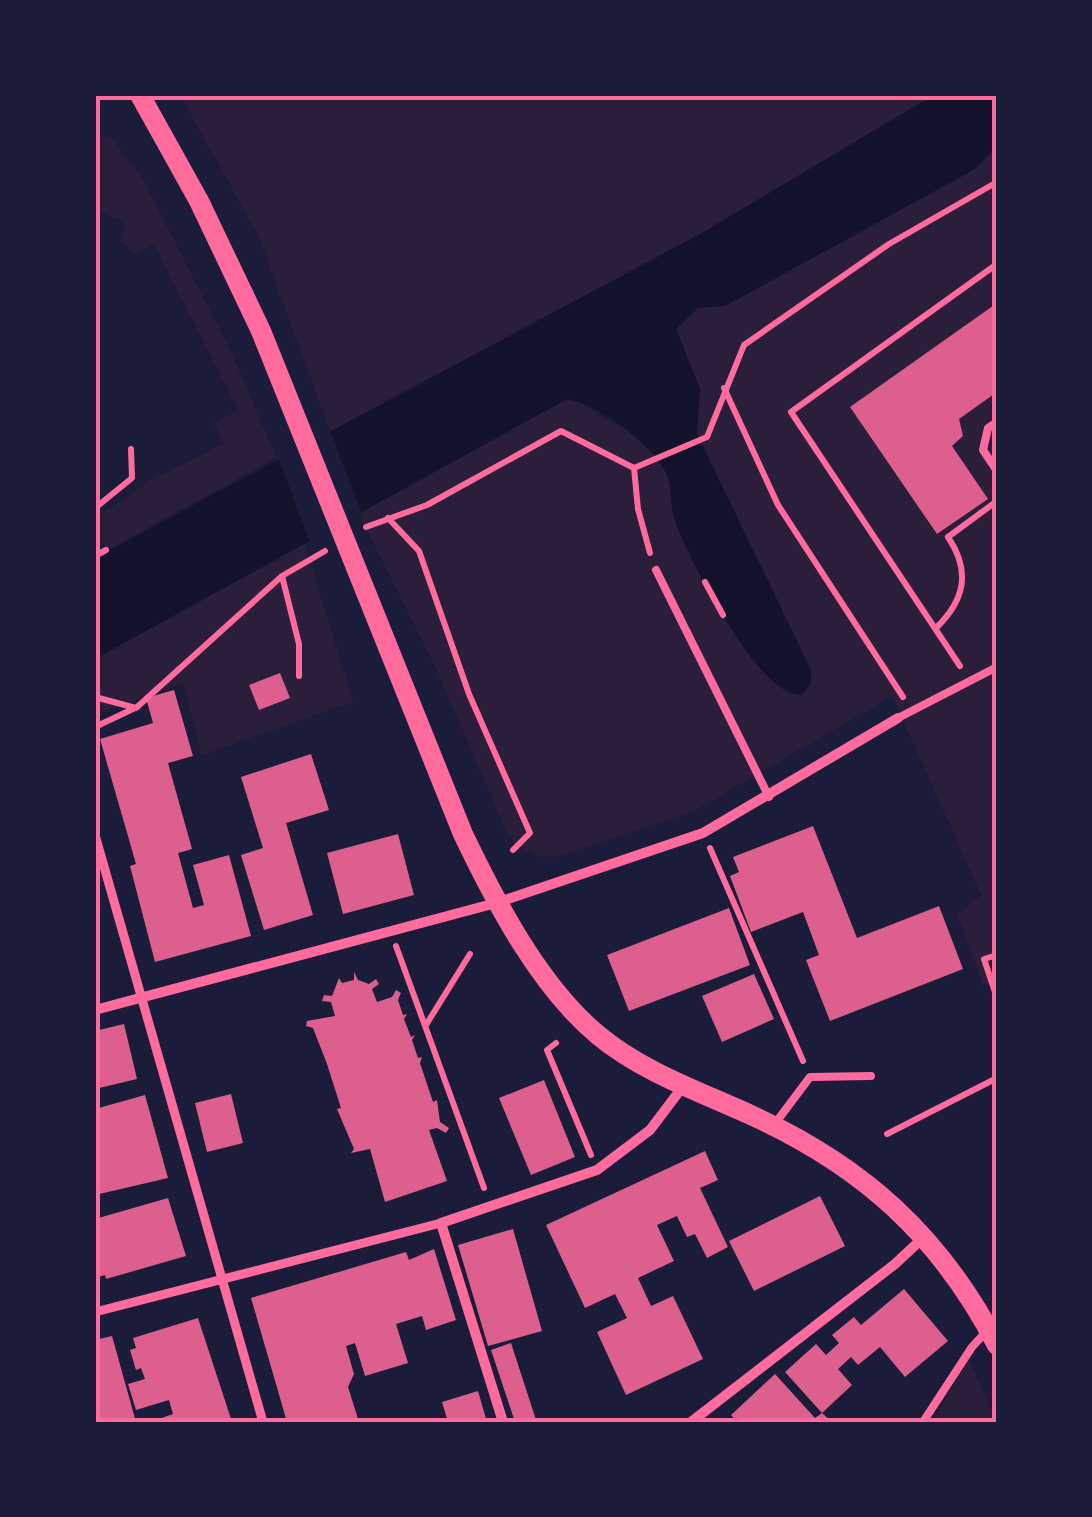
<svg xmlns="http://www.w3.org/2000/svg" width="1092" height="1517" viewBox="0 0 1092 1517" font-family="Barlow,sans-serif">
<rect width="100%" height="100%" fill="#1b1b3a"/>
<path fill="#2a1e3b" d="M 180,95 L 934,95 L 702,233 L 330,431 L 259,237 Z
M 95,134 L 113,140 L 142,178 L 229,347 L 276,457 L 108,550 L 95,536 L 95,518 L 153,479 L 224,444 L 214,423 L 238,410 L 154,244 L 134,254 L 120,241 L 126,222 L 95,210 Z
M 997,146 L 997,977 L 983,985 L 957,914 L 982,896 L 892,696 L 694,811 L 560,856 C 537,860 523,851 508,835 L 434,664 L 358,513 L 567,399 C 587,403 594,414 610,422 C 629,432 680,398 700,389 L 676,329 C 695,314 697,303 725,306 L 975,169 Z
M 305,544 L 353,702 L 202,755 L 183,684 L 95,714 L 95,659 Z
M 969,1360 L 997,1422 L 932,1422 Z"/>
<path fill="#12122b" d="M 934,95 L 997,95 L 997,146 L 975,169 L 725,306 L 697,308 L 676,329 L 700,389 L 697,434 L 811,670 L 811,683 L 802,695 C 761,700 688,558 675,521 C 669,504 673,484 664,469 C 647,441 599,405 567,399 L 95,659 L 95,558 L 702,233 Z"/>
<path fill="#1b1b3a" d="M 328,426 L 363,516 L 311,546 L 276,451 Z"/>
<path fill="#dd5f8e" d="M 997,303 L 997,392 L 959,419 L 963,436 L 952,446 L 988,499 L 937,534 L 850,407 Z
M 280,673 L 290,698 L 259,710 L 249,685 Z
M 174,690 L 193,756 L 168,763 L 192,849 L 178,853 L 193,908 L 204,905 L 193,865 L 229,855 L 251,936 L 155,962 L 130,866 L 136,864 L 100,739 L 153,723 L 146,698 Z
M 311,754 L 329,810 L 286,823 L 313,915 L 264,930 L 241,855 L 263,848 L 241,777 Z
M 813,826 L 857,938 L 939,906 L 963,969 L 830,1021 L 806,960 L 819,955 L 803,912 L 751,932 L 730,876 L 739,872 L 733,857 Z
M 398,834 L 414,895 L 343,914 L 327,853 Z
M 729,908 L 750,965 L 629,1011 L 607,955 Z
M 354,972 L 358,980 L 369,984 L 376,979 L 379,984 L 372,989 L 377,1002 L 392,997 L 396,990 L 401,993 L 398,1000 L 403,1015 L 407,1014 L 404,1019 L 411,1037 L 415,1035 L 412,1040 L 418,1058 L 422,1057 L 420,1063 L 433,1102 L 437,1100 L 440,1122 L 449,1128 L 446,1133 L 437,1128 L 429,1130 L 447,1181 L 385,1202 L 370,1149 L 351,1153 L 354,1149 L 337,1109 L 341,1108 L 327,1064 L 313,1028 L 306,1026 L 307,1021 L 335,1016 L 331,1002 L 322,1001 L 324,995 L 332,996 L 339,978 L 342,983 L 354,980 Z
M 754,974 L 774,1019 L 722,1042 L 702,996 Z
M 124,1024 L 137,1079 L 95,1089 L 95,1031 Z
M 544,1080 L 575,1157 L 531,1175 L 499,1098 Z
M 231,1094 L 243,1143 L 207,1152 L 195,1103 Z
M 145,1095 L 168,1178 L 95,1195 L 95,1109 Z
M 705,1151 L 718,1180 L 700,1188 L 728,1247 L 707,1258 L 695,1234 L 687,1237 L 677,1216 L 657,1225 L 674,1261 L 638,1278 L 651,1306 L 673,1296 L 703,1359 L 626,1395 L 597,1332 L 627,1318 L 615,1294 L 585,1308 L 546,1225 Z
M 820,1196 L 845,1246 L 754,1291 L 729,1241 Z
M 168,1198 L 186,1256 L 106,1279 L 105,1275 L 95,1278 L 95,1219 Z
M 513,1229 L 542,1331 L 488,1346 L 458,1245 Z
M 434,1249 L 456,1320 L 426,1330 L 422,1316 L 396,1324 L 408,1363 L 365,1376 L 355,1343 L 346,1346 L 354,1374 L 348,1387 L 359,1422 L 287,1422 L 251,1298 L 406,1252 L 409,1260 Z
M 904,1289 L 948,1341 L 905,1377 L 880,1347 L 858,1365 L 851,1357 L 838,1369 L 852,1385 L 822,1413 L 785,1372 L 816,1344 L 826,1355 L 839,1343 L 832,1335 L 854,1317 L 861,1325 Z
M 198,1318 L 232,1422 L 150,1422 L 173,1414 L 169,1400 L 136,1410 L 128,1384 L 145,1379 L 141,1368 L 136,1370 L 130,1350 L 136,1348 L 133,1338 Z
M 112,1336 L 136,1422 L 95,1422 L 95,1340 Z
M 511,1343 L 536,1420 L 529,1422 L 515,1422 L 491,1350 Z
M 775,1374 L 815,1418 L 822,1413 L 832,1422 L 737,1422 L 731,1415 Z
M 478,1391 L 487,1422 L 448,1422 L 442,1402 Z"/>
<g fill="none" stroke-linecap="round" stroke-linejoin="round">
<path stroke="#ff6b9d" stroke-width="6" d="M 724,388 L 778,505 L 903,697
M 634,468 L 707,437 L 744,345 L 889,244 L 997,182
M 95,508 L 132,478 L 131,449
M 388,518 L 419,551 L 469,694 L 530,833 L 513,850
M 366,527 L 427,505 L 561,431 L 634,468 L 638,509 L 650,553
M 95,556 L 106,550
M 282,576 L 299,644 L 299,676
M 705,582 L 723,615
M 936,628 C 965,600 971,571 948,537 L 997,501
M 960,666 L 791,412 L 997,264
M 95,697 L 136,708 L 282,576 L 325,551
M 95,727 L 135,708
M 710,848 L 803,1061
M 396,946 L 484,1188
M 997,955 L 984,959 L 997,998
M 426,1025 L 470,954
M 556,1043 L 547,1050 L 591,1155
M 887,1134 L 997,1078"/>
<path stroke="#ff6b9d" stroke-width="8" d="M 997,422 L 988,428 L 983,450 L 997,471
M 656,570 L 769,797
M 898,718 L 997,667
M 774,1125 L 810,1077 L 871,1076
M 923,1422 L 972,1347 L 997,1320"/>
<path stroke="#ff6b9d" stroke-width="9" d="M 95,835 L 263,1422
M 95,1312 L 441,1223"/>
<path stroke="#ff6b9d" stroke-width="10" d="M 95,1010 L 496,903 L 703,833 L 898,718
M 503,1422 L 441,1223 L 597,1170 L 650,1130 L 684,1085
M 691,1422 L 895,1264 L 925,1236"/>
<path stroke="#ff6b9d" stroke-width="20" d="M 140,95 L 199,201 L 261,331 L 463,834 C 495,901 539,986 598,1035 C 642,1072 701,1092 753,1116 C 864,1167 940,1236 997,1345"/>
</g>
<rect width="1092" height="1517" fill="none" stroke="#1b1b3a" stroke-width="195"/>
<rect x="98" y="98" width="896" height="1322" fill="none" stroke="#ff6b9d" stroke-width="4"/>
</svg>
